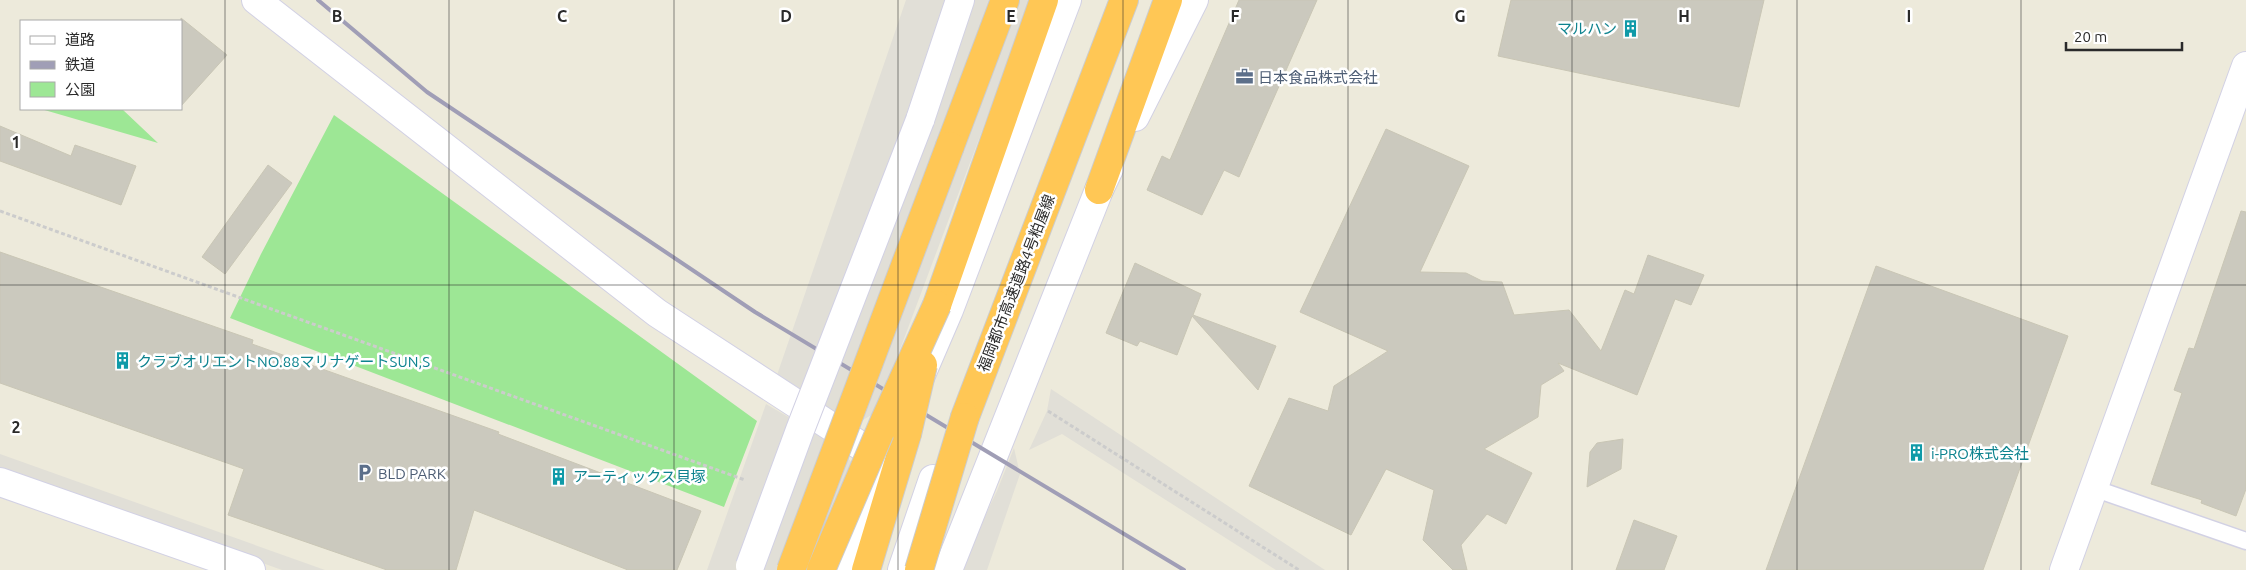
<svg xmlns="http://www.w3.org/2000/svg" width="2246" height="570" viewBox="0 0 2246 570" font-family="Ubuntu,'Noto Sans JP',sans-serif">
<rect width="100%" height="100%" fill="#edeadb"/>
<path fill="#9de795" d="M 41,109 L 122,109 L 158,143 Z
M 334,115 L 757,421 L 724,507 L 230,318 L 261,254 Z"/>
<path fill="#e1dfd7" d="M 906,0 L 1031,0 L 884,392 L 873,414 L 863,420 L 851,421 L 839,419 L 776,378 Z
M 1051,389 L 1325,570 L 1276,570 L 1062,434 L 1029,450 L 1047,411 Z
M 766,404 L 836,445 L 854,465 L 819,570 L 707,570 Z
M 1014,448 L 1020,474 L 987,570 L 959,570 L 997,491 Z
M 0,454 L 325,570 L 282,570 L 0,469 Z"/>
<path fill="#cbc9be" stroke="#c9c6b5" d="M 1239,0 L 1317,0 L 1239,177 L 1224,170 L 1202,215 L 1147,190 L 1162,156 L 1170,160 Z
M 1511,0 L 1764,0 L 1739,107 L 1498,56 Z
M 181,18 L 227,55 L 181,106 Z
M 0,126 L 71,156 L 75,145 L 136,166 L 121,205 L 0,161 Z
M 1386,129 L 1469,166 L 1420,272 L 1466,273 L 1482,281 L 1502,282 L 1514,315 L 1569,310 L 1601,351 L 1625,290 L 1634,294 L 1648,255 L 1704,275 L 1691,305 L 1675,299 L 1637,395 L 1558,363 L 1564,371 L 1541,385 L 1538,417 L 1484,449 L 1532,473 L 1506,524 L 1487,514 L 1461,545 L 1467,570 L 1453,570 L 1423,540 L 1434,490 L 1386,469 L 1351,535 L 1249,486 L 1289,398 L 1328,411 L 1334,386 L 1388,351 L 1300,312 Z
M 268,165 L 292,183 L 225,274 L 202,257 Z
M 2241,211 L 2246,212 L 2246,489 L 2236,516 L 2201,503 L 2202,500 L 2151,484 L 2182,393 L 2174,390 L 2189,348 L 2194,349 Z
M 0,252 L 253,340 L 252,344 L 499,432 L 498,434 L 701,511 L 677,570 L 628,570 L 474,510 L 456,570 L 387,570 L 228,515 L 244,469 L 0,383 Z
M 1135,263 L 1201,294 L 1193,315 L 1276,346 L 1258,390 L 1192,316 L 1177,355 L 1140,341 L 1137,346 L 1106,333 Z
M 1876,266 L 2068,336 L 1983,570 L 1766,570 Z
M 1623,439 L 1621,469 L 1587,487 L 1590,452 L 1597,443 Z
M 1634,520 L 1677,536 L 1664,570 L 1616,570 Z"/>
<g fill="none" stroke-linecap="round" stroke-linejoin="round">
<defs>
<path id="lane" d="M 2093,488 L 2246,541"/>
<path id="street" d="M 256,0 L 657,313 L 884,461
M 0,482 L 251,570"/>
<path id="secondary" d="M 1135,117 L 1194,0
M 920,120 L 960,0
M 915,389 L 949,310 L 1067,0
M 845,570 L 899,426
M 902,570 L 933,479
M 948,570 L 1099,190 L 1109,169
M 2064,570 L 2246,66"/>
<path id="highway" d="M 950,146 L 1005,0
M 1099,190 L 1168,0
M 937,305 L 1044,0
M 965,417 L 1124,0
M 866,570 L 907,434"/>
</defs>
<use href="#lane" stroke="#d2d1e4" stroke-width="19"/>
<use href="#street" stroke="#d2d1e4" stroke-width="30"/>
<use href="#secondary" stroke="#d2d1e4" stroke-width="30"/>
<use href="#highway" stroke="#ccc" stroke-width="30"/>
<path stroke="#ccc" stroke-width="3" stroke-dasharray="4 2.5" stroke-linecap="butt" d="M 0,211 L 745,480
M 1048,411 L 1299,570"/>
<use href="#lane" stroke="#fff" stroke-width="16"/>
<use href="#street" stroke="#fff" stroke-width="28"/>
<use href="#secondary" stroke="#fff" stroke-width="28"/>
<use href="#highway" stroke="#ffc755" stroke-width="28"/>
<path stroke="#a09eb6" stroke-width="4" d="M 318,0 L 427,92 L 755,312 L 1184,570"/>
<defs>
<path id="secondary-bridge" d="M 750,566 L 800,430 L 920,120"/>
<path id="highway-bridge" d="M 907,434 L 923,365
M 791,570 L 950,146
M 821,570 L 885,420 L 937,305
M 919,570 L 965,417"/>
</defs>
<use href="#secondary-bridge" stroke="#d2d1e4" stroke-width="30" stroke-linecap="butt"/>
<use href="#highway-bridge" stroke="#ccc" stroke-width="30" stroke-linecap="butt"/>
<use href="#secondary-bridge" stroke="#fff" stroke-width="28"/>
<use href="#highway-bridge" stroke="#ffc755" stroke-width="28"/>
</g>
<path fill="none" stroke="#2a2a2a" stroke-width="1" stroke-opacity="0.55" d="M 225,0 L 225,570M 449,0 L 449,570M 674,0 L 674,570M 898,0 L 898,570M 1123,0 L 1123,570M 1348,0 L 1348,570M 1572,0 L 1572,570M 1797,0 L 1797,570M 2021,0 L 2021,570M 0,285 L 2246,285"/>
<defs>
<symbol id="building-bare" viewBox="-9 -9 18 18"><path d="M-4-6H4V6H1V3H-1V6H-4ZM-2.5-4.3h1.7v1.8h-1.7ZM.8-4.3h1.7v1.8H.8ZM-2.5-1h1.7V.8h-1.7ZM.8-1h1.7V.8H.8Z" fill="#0f9aa8" stroke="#fff" stroke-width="2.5" paint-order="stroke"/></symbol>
<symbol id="office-bare" viewBox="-9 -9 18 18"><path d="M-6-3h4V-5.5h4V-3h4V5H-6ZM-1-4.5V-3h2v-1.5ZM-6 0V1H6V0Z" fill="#5c6f8a" stroke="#fff" stroke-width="2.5" paint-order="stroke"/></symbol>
<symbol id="parking-bare" viewBox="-9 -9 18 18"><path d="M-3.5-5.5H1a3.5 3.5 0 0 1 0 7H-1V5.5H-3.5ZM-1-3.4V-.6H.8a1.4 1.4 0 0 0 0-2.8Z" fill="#5c6f8a" stroke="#fff" stroke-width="2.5" paint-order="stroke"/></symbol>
</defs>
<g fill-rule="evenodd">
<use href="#building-bare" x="1618" y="16" width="25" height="25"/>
<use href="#office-bare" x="1232" y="64" width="25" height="25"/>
<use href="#building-bare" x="110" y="348" width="25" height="25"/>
<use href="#building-bare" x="1904" y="440" width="25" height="25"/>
<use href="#parking-bare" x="352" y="460" width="25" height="25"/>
<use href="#building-bare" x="546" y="464" width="25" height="25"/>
</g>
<g text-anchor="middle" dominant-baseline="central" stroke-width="5" stroke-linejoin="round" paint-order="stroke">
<g font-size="15" fill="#0d838f" stroke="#fff" text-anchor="start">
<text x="1617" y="28" text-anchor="end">マルハン</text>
<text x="137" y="361">クラブオリエントNO.88マリナゲートSUN,S</text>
<text x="1931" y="453">i-PRO株式会社</text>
<text x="573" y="476">アーティックス貝塚</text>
</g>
<g font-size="15" fill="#4e5e75" stroke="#fff" text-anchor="start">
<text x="1258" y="77">日本食品株式会社</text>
<text x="378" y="473">BLD PARK</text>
</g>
<g font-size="15" fill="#2a2a2a" stroke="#fff">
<text transform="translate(1016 283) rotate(-69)">福岡都市高速道路4号粕屋線</text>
</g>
</g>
<g font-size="16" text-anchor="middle" font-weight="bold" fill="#2a2a2a" stroke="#fff" stroke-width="5" stroke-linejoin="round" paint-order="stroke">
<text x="337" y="22">B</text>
<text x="562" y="22">C</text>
<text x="786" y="22">D</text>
<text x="1011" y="22">E</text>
<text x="1235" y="22">F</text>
<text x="1460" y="22">G</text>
<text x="1684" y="22">H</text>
<text x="1909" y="22">I</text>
<text x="16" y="148">1</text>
<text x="16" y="433">2</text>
</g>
<rect x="20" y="20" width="162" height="90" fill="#ffffff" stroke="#aaaaaa"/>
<rect x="30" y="36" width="25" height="8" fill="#ffffff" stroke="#aaaaaa"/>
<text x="65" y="45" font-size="15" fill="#2a2a2a">道路</text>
<rect x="30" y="61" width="25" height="8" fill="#a09eb6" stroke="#aaaaaa"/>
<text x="65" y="70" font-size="15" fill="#2a2a2a">鉄道</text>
<rect x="30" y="82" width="25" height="15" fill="#9de795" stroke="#aaaaaa"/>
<text x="65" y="95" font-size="15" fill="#2a2a2a">公園</text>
<path d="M2066 42v8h116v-8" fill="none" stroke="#2a2a2a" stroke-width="2.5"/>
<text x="2074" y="42" font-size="15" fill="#2a2a2a" stroke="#ffffff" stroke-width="4" paint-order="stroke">20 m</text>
</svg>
